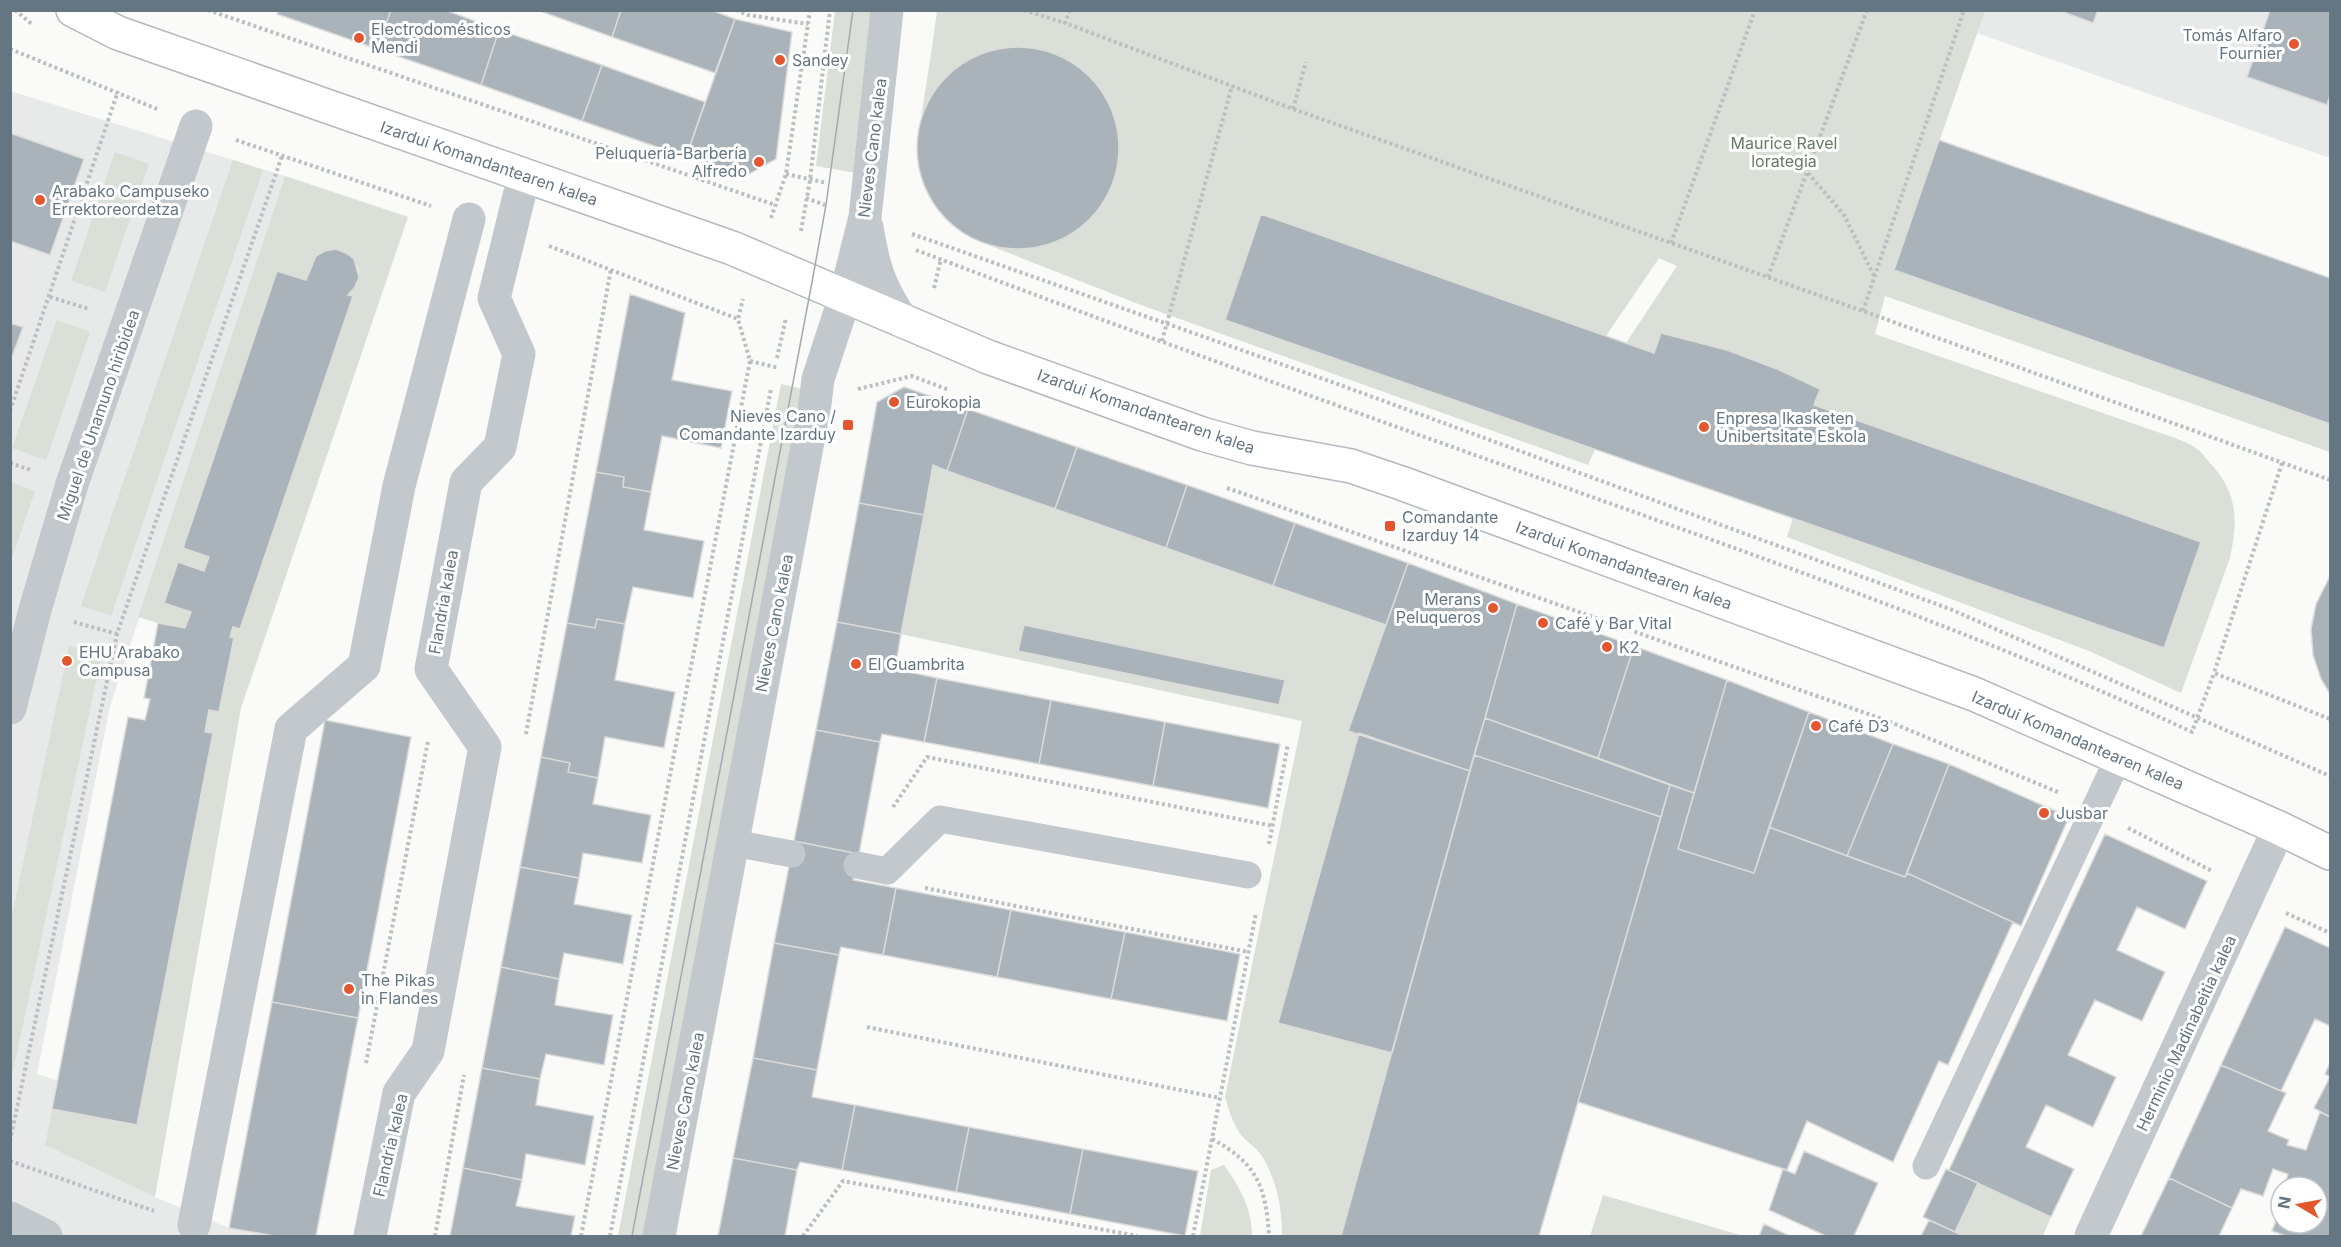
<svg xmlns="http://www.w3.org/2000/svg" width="2341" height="1247" viewBox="0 0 2341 1247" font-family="Inter,sans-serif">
<rect width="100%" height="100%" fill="#fafaf8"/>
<path fill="#e8e9e9" d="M 1985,11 L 2330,11 L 2330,158 L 1977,33 Z
M 10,91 L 285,176 L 110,706 L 37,1074 L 58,1081 L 45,1145 L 155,1197 L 229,1228 L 275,1236 L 11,1236 Z"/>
<path fill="#dadfd7" d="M 835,11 L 872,11 L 856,173 L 816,166 Z
M 937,11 L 1985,11 L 1894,270 L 2330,424 L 2330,452 L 1885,296 L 1875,334 L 2172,437 C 2179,440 2187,442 2193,446 C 2200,450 2205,457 2210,463 C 2238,493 2238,520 2230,558 L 2181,693 L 2089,651 L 1787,537 L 1793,518 L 1814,405 L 1820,388 C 1766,364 1719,348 1661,333 L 1654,353 L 1626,343 L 1677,266 L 1659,258 L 1606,336 L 1261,214 L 1225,319 L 1595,449 L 1588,465 L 1141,305 L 973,239 C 913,198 914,164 924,98 C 929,69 933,40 937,11 Z
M 115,152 L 149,164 L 105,292 L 71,281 Z
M 233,160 L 263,170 L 111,616 L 81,606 Z
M 285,176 L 408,217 L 241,708 L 155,1197 L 45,1145 L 52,1109 L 213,733 L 205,732 L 209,710 L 219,712 L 230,637 L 348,295 C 352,290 356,286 358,279 C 364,258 335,241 318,255 C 312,261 309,273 306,280 L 277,271 L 183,548 L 209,557 L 204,571 L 178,562 L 164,603 L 191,612 L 185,628 L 158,623 L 138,617 Z
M 57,320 L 90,332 L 46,460 L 12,448 Z
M 781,384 L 803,389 L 645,1236 L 618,1236 Z
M 933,465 L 1386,625 L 1348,730 L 1359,733 L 1278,1022 L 1392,1053 L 1341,1236 L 1282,1236 C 1282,1207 1277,1181 1262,1156 C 1257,1148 1248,1143 1242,1136 C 1233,1125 1229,1110 1225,1097 L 1302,721 L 901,634 Z
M 11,482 L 35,491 L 11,561 L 10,482 Z
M 69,646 L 102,653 L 11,1081 L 11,920 Z
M 1224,1165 C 1240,1187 1252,1209 1252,1236 L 1200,1236 L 1211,1170 Z
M 1978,1183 L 2051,1217 L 2043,1236 L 1964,1236 L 1955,1232 Z
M 1603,1195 L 1740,1235 L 1739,1236 L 1590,1236 Z"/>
<path fill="#aab3b9" stroke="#dcdcda" stroke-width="1.5" d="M 279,10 L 391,10 L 377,49 L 277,14 Z
M 391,10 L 445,10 L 499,30 L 481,85 L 377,49 Z
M 537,10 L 621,10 L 612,37 Z
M 621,10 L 711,10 L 735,19 L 715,73 L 612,37 Z
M 2058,10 L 2098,10 L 2093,23 Z
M 2270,10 L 2330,10 L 2330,95 L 2327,105 L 2247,77 Z
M 735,19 L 792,32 L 776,159 L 744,177 L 686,157 Z
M 499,30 L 602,65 L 582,121 L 481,85 Z
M917 148a101 101 0 1 1 202 0a101 101 0 1 1-202 0Z
M 602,65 L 705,102 L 686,157 L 582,121 Z
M 10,133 L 84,159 L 50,255 L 10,241 Z
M 1939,140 L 2330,278 L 2330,424 L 1894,270 Z
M 1261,214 L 1654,353 L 1661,333 L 1727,350 L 1777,369 L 1820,389 L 1814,405 L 2201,542 L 2164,648 L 1225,320 Z
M 336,249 L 346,253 L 354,259 L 359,277 L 355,287 L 348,295 L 353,296 L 240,629 L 233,627 L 230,637 L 234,638 L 219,712 L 209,710 L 205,732 L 213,733 L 137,1125 L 52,1109 L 128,717 L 145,720 L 150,699 L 144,698 L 158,623 L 185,628 L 191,612 L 164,603 L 178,562 L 204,571 L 209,557 L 183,548 L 277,271 L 306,280 L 316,256 L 325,251 Z
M 630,294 L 685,313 L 672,380 L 732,391 L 721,448 L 662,436 L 651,492 L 623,487 L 624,477 L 596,472 Z
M 10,323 L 23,327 L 10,362 Z
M 904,387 L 968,409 L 947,471 L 933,465 L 924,515 L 859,503 L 877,402 Z
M 968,409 L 1077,447 L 1055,509 L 947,471 Z
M 1077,447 L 1187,485 L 1166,548 L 1055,509 Z
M 596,472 L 624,477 L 623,487 L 651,492 L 644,530 L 704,541 L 693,598 L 633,587 L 625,624 L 597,619 L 595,628 L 567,623 Z
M 1187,485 L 1295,523 L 1273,586 L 1166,548 Z
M 859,503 L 924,515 L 901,634 L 837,622 Z
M 1295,523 L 1408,563 L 1386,625 L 1273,586 Z
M 1408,563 L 1517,604 L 1470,771 L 1348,731 Z
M 2330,576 L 2330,694 L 2321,679 L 2313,655 L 2311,629 L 2316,604 Z
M 1517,604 L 1634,646 L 1598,758 L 1485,718 Z
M 597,619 L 625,624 L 615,680 L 675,692 L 664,748 L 605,737 L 598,778 L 568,772 L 570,763 L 541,757 L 567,623 L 595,628 Z
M 837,622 L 901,634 L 895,669 L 937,678 L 924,742 L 882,734 L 880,742 L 816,730 Z
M 1024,625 L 1285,680 L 1279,705 L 1018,651 Z
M 1634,646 L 1727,680 L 1694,793 L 1598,758 Z
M 937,678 L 1051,700 L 1039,764 L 924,742 Z
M 1727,680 L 1809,712 L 1754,873 L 1678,849 Z
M 1051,700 L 1165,722 L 1153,786 L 1039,764 Z
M 1809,712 L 1893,744 L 1847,856 L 1769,827 Z
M 1485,718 L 1670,785 L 1661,817 L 1474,755 Z
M 325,720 L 411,737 L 358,1018 L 272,1002 Z
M 1165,722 L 1280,744 L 1268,808 L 1153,786 Z
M 816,730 L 880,742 L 859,854 L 794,841 Z
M 1359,733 L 1470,771 L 1392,1053 L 1278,1023 Z
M 1893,744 L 1949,764 L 1905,877 L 1847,856 Z
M 1474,755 L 1661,817 L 1539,1236 L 1341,1236 Z
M 541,757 L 570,763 L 568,772 L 598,778 L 593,804 L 651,815 L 642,863 L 583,853 L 579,878 L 520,867 Z
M 1949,764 L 2069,817 L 2021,926 L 1907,873 Z
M 1670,785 L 1694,793 L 1678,849 L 1754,873 L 1769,827 L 1905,877 L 1907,873 L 2013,922 L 1948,1065 L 1939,1061 L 1893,1162 L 1807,1121 L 1787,1170 L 1578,1102 Z
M 2105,834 L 2207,881 L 2185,929 L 2137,907 L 2117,950 L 2165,972 L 2142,1021 L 2095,1000 L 2068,1055 L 2116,1077 L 2093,1127 L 2046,1105 L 2026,1147 L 2074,1169 L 2051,1217 L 1949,1170 Z
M 794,841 L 859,854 L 853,880 L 896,888 L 883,955 L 841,947 L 839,955 L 774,943 Z
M 520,867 L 579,878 L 574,904 L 632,915 L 623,964 L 564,953 L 559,979 L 501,967 Z
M 896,888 L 1011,910 L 997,977 L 883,955 Z
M 1011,910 L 1125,932 L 1111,999 L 997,977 Z
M 2285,927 L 2330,948 L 2330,1026 L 2315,1019 L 2281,1091 L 2221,1065 Z
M 1125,932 L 1240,954 L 1227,1021 L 1111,999 Z
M 774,943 L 839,955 L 817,1070 L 753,1058 Z
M 501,967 L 559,979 L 555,1005 L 613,1015 L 604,1065 L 546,1054 L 540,1079 L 482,1068 Z
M 272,1002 L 358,1018 L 316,1236 L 275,1236 L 229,1228 Z
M 753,1058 L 817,1070 L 812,1097 L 855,1105 L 842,1170 L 800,1162 L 797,1170 L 733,1158 Z
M 2330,1063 L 2330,1117 L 2314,1108 L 2330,1077 L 2325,1074 Z
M 2221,1065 L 2286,1093 L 2268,1131 L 2289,1140 L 2287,1145 L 2306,1150 L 2320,1112 L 2330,1117 L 2330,1236 L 2286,1236 L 2272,1231 L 2281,1207 L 2281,1223 L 2317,1223 L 2317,1187 L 2284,1186 L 2288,1174 L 2273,1169 L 2263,1196 L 2241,1189 L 2232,1208 L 2169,1178 Z
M 482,1068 L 540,1079 L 536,1105 L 594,1116 L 585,1165 L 526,1154 L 522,1180 L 463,1168 Z
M 855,1105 L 969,1127 L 956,1192 L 842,1170 Z
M 969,1127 L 1083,1149 L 1070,1214 L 956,1192 Z
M 1083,1149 L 1198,1171 L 1185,1236 L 1070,1214 Z
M 1804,1151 L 1878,1183 L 1854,1236 L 1826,1236 L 1769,1210 L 1783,1169 L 1795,1174 Z
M 733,1158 L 797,1170 L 785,1236 L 718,1236 Z
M 463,1168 L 522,1180 L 516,1206 L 575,1216 L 571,1236 L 450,1236 Z
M 1946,1169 L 1978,1183 L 1955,1232 L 1923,1217 Z
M 2169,1178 L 2232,1208 L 2219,1236 L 2141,1236 Z
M 1929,1220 L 1955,1232 L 1964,1236 L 1921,1236 Z
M 1764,1224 L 1790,1236 L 1759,1236 Z"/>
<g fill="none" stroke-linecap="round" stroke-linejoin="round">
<defs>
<path id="secondary" d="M 73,10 L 118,33 L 732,248 L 988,357 L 1202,434 L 1252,448 L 1351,466 L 1401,483 L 1974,694 L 2279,828 L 2330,853"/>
</defs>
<use href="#secondary" stroke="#b3babf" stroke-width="36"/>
<path stroke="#bbbfc2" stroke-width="4" stroke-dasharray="3 3" stroke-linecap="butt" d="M 15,10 L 33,25
M 208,10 L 775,205
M 736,10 L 748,15 L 808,24
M 1024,10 L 1065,23
M 1070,10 L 1065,23 L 1293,109 L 1863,311 L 2330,480
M 10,49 L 157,109
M 1293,109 L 1306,62
M 236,140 L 431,206
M 1808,173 L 1844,215 L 1874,276
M 786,174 L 827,183
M 806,198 L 825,205
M 771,218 L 786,174 L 810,10
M 801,231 L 810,180 L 830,10
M 912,234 L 1332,382 L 1950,609 L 2330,776
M 1671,243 L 1755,10
M 549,246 L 738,319
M 916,250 C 1140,335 1366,416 1592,497 C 1794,569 1997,641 2192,732 L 2214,673
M 1768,277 L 1867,10
M 934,288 L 941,259
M 50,297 L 89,309
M 1863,311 L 1964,10
M 1162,341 L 1232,86
M 777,358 L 786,318
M 750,361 L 779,368
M 858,389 L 912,376 L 949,390
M 10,411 L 118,91
M 10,463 L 31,470
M 2282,463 L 2214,673 L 2330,719
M 1227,488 L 1885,720 L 2060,793
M 74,622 L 117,634
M 526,734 L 611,269
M 893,807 L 927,757 L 1273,826
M 2128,828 L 2212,871
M 1269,844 L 1288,744
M 925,888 L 1248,952
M 2286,913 L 2330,933
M 867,1027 L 1220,1098
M 366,1063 L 428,741
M 1212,1139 C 1257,1163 1266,1187 1269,1236
M 10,1141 L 117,634 L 282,156
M 10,1161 L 154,1211
M 435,1236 L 464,1075
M 581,1236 L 750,361 L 738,319 L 743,299
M 610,1236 L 771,389
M 803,1236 L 843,1181 L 1137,1236
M 1193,1236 L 1256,913"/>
<path stroke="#c3c8cc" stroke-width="27" d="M 733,843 L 792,854
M 857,865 L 887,871 L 940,819 L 1248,875
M 1926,1166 L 2119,757"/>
<path stroke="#c3c8cc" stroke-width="33" d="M 10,708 L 35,610 L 72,484 L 196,126
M 194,1225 L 291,729 L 364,666 L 399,486 L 469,219"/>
<path stroke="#c3c8cc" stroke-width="33" d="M 867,227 C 874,269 879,286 903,322
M 10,1218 L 46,1236
M 370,1236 L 399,1093 L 428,1051 L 485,747 L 431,669 L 466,482 L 500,447 L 519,354 L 494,298 L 524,176
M 659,1236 L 815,404 L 818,379 L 845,297 L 865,217 L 887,10
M 2091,1236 L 2279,828"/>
<use href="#secondary" stroke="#fff" stroke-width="33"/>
<path stroke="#a2aab0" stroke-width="1.5" d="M 632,1236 L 812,282 L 826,205 L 853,10"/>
</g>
<g fill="#e4572e" stroke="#fff" stroke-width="2">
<circle cx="359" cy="38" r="6"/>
<circle cx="2294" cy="44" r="6"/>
<circle cx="780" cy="60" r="6"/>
<circle cx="759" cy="162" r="6"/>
<circle cx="40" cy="200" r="6"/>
<circle cx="894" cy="402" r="6"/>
<rect x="842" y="419" width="12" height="12" rx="3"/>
<circle cx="1704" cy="427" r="6"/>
<rect x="1384" y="520" width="12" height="12" rx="3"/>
<circle cx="1493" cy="608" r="6"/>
<circle cx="1543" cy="623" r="6"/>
<circle cx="1607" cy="647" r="6"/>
<circle cx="67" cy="661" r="6"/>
<circle cx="856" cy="664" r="6"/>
<circle cx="1816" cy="726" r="6"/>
<circle cx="2044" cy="813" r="6"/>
<circle cx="349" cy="989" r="6"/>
</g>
<g text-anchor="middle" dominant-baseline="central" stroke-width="6" stroke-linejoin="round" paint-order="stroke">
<g font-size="16" fill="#657683" stroke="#fff" text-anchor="start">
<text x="371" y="29">Electrodomésticos<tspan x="371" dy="18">Mendi</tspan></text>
<text x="2282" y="35" text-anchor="end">Tomás Alfaro<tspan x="2282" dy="18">Fournier</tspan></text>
<text x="792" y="60">Sandey</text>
<text x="747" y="153" text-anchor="end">Peluquería-Barbería<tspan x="747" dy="18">Alfredo</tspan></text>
<text x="52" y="191">Arabako Campuseko<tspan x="52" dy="18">Errektoreordetza</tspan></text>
<text x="906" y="402">Eurokopia</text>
<text x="836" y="416" text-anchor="end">Nieves Cano /<tspan x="836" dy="18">Comandante Izarduy</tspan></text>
<text x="1716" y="418">Enpresa Ikasketen<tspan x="1716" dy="18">Unibertsitate Eskola</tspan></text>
<text x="1402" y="517">Comandante<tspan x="1402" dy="18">Izarduy 14</tspan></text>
<text x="1481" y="599" text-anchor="end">Merans<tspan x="1481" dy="18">Peluqueros</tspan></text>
<text x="1555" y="623">Café y Bar Vital</text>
<text x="1619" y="647">K2</text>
<text x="79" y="652">EHU Arabako<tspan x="79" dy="18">Campusa</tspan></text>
<text x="868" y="664">El Guambrita</text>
<text x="1828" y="726">Café D3</text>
<text x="2056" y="813">Jusbar</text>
<text x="361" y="980">The Pikas<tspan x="361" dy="18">in Flandes</tspan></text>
</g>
<g font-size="16" fill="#687a64" stroke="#fff">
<text x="1784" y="143">Maurice Ravel<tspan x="1784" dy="18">lorategia</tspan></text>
</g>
<g font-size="16" fill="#657683" stroke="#fff">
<text transform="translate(872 148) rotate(-83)">Nieves Cano kalea</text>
<text transform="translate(489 163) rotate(19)">Izardui Komandantearen kalea</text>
<text transform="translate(1146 411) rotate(19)">Izardui Komandantearen kalea</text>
<text transform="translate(98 415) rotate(-71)">Miguel de Unamuno hiribidea</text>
<text transform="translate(1624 565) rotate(20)">Izardui Komandantearen kalea</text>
<text transform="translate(443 602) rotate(-80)">Flandria kalea</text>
<text transform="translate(774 623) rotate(-79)">Nieves Cano kalea</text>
<text transform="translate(2078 740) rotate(23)">Izardui Komandantearen kalea</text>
<text transform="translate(2186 1033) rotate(-65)">Herminio Madinabeitia kalea</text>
<text transform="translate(685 1101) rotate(-79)">Nieves Cano kalea</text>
<text transform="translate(390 1145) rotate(-77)">Flandria kalea</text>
</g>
</g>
<rect width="2341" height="1247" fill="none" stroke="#657683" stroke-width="24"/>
<g transform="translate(2299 1205) rotate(280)"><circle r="28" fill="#ffffff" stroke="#c1c8cd" stroke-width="1.5"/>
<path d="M0-4.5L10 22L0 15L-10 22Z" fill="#e4572e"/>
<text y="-9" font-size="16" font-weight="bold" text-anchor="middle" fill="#657683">N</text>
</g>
</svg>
